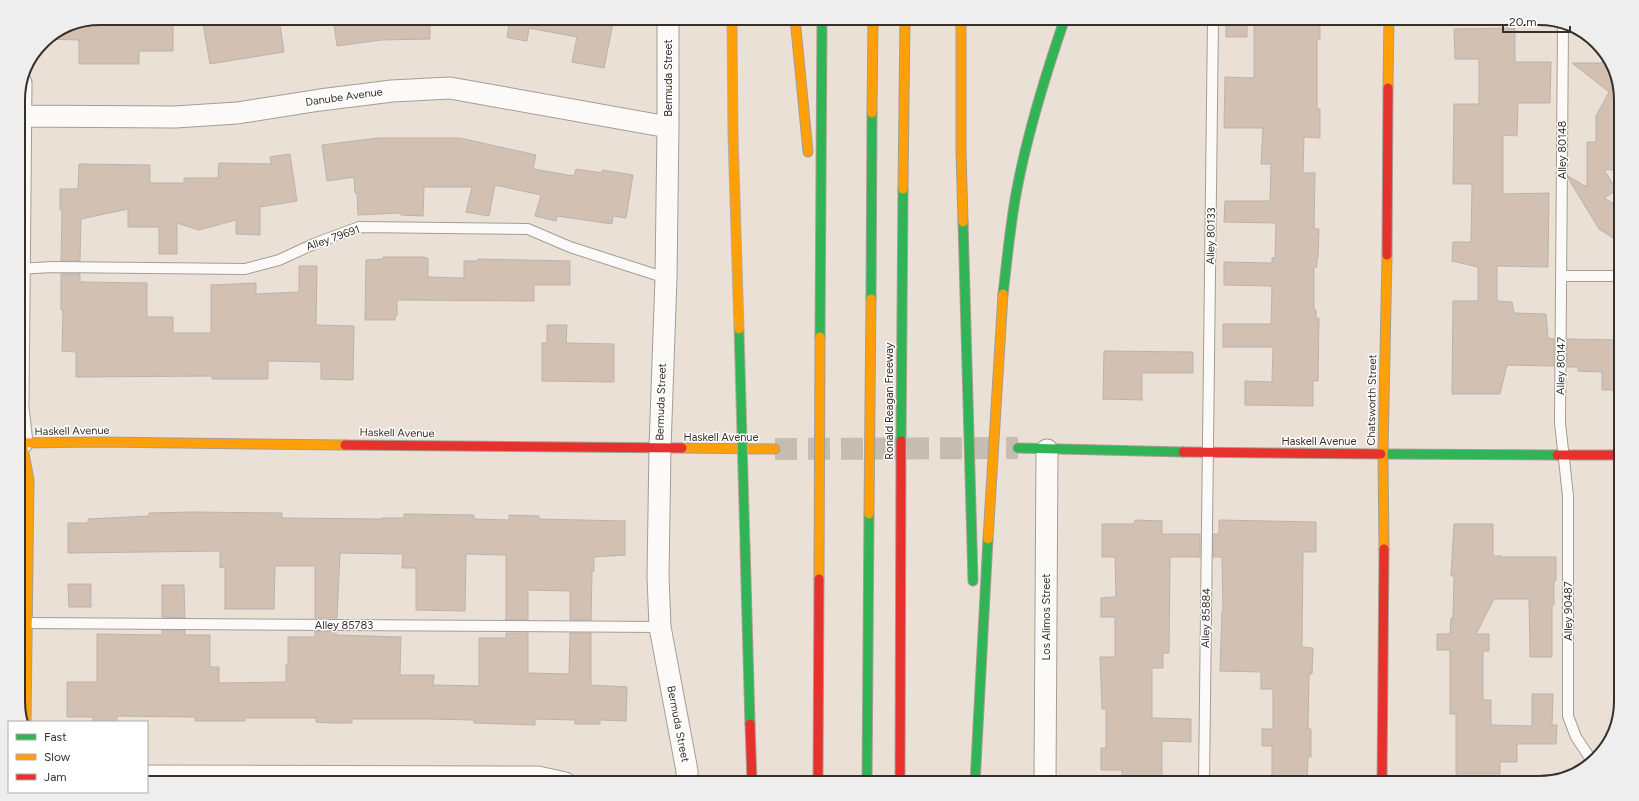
<svg xmlns="http://www.w3.org/2000/svg" width="1639" height="801" viewBox="0 0 1639 801" font-family="Figtree,sans-serif">
<rect width="100%" height="100%" fill="#eae0d5"/>
<path fill="#d2c0b2" stroke="#bcb3ac" d="M 100,18 L 173,18 L 173,51 L 139,51 L 139,64 L 79,64 L 79,40 L 46,39 L 69,24 Z
M 202,18 L 279,18 L 284,52 L 210,64 Z
M 333,18 L 430,18 L 430,39 L 381,40 L 337,46 Z
M 510,18 L 614,18 L 604,68 L 572,62 L 577,37 L 529,28 L 527,41 L 509,38 L 507,37 Z
M 1226,18 L 1247,18 L 1247,37 L 1226,37 Z
M 1286,18 L 1316,18 L 1316,21 L 1320,21 L 1320,39 L 1317,39 L 1317,109 L 1320,109 L 1320,138 L 1304,137 L 1303,173 L 1315,173 L 1314,229 L 1319,229 L 1318,258 L 1317,258 L 1317,267 L 1314,267 L 1314,310 L 1316,310 L 1316,318 L 1319,318 L 1318,381 L 1313,381 L 1313,406 L 1245,405 L 1245,381 L 1271,382 L 1272,381 L 1273,347 L 1223,347 L 1223,324 L 1271,324 L 1272,286 L 1224,285 L 1224,262 L 1272,263 L 1272,258 L 1275,258 L 1276,223 L 1224,222 L 1225,201 L 1270,201 L 1271,164 L 1261,164 L 1263,128 L 1224,128 L 1225,77 L 1254,78 L 1254,25 L 1286,25 Z
M 1515,28 L 1515,62 L 1551,62 L 1550,103 L 1518,103 L 1517,136 L 1503,135 L 1503,194 L 1549,193 L 1548,267 L 1497,266 L 1497,301 L 1512,302 L 1514,313 L 1546,314 L 1548,338 L 1554,339 L 1554,366 L 1507,365 L 1500,394 L 1452,394 L 1453,301 L 1478,301 L 1478,267 L 1452,261 L 1453,242 L 1471,242 L 1472,184 L 1453,184 L 1454,104 L 1479,104 L 1479,59 L 1455,59 L 1454,29 Z
M 1572,63 L 1610,63 L 1621,95 L 1619,140 L 1621,140 L 1621,170 L 1604,170 L 1617,190 L 1604,198 L 1621,208 L 1621,243 L 1599,229 L 1568,178 L 1568,176 L 1585,186 L 1587,185 L 1587,142 L 1596,142 L 1596,116 L 1609,92 Z
M 378,138 L 460,138 L 536,155 L 533,169 L 574,176 L 576,169 L 602,173 L 602,170 L 633,175 L 626,218 L 613,216 L 612,224 L 557,216 L 556,221 L 535,216 L 541,195 L 495,185 L 489,216 L 466,212 L 472,187 L 424,187 L 423,216 L 401,215 L 401,213 L 358,215 L 357,193 L 355,193 L 354,177 L 327,181 L 322,145 Z
M 290,154 L 297,201 L 260,207 L 260,235 L 236,234 L 236,220 L 199,230 L 177,223 L 177,254 L 159,254 L 159,227 L 128,227 L 128,209 L 81,219 L 80,261 L 61,261 L 62,210 L 60,210 L 60,189 L 78,189 L 79,164 L 150,165 L 150,183 L 184,183 L 184,178 L 218,178 L 219,163 L 271,164 L 270,157 Z
M 383,257 L 425,257 L 425,258 L 428,258 L 428,277 L 464,278 L 464,261 L 478,261 L 478,259 L 570,261 L 570,285 L 534,285 L 534,301 L 397,300 L 397,316 L 395,316 L 395,320 L 365,320 L 366,260 L 383,259 Z
M 299,266 L 317,266 L 316,325 L 354,326 L 353,380 L 321,379 L 321,362 L 268,361 L 268,379 L 212,379 L 212,376 L 76,377 L 76,352 L 62,351 L 63,310 L 61,310 L 61,274 L 80,274 L 80,282 L 147,283 L 147,317 L 173,317 L 173,333 L 211,333 L 211,285 L 256,283 L 256,294 L 299,292 Z
M 547,325 L 567,325 L 566,343 L 614,344 L 614,382 L 542,381 L 542,343 L 547,343 Z
M 1567,339 L 1621,340 L 1621,390 L 1602,390 L 1602,372 L 1578,371 L 1578,367 L 1567,367 Z
M 1104,351 L 1193,352 L 1193,373 L 1142,373 L 1142,400 L 1103,399 Z
M 192,512 L 282,513 L 282,518 L 382,519 L 382,518 L 404,518 L 404,514 L 474,515 L 474,519 L 509,520 L 509,515 L 539,516 L 539,519 L 625,521 L 625,555 L 594,557 L 594,571 L 592,571 L 591,620 L 570,620 L 570,591 L 528,590 L 528,620 L 506,620 L 506,555 L 466,554 L 465,611 L 416,610 L 416,568 L 402,568 L 403,554 L 340,553 L 337,618 L 315,618 L 315,566 L 275,566 L 274,609 L 225,609 L 225,567 L 220,568 L 220,551 L 68,553 L 68,523 L 88,523 L 88,519 L 149,516 L 149,513 Z
M 1135,520 L 1162,521 L 1162,534 L 1200,534 L 1200,557 L 1170,557 L 1169,653 L 1163,653 L 1163,668 L 1152,668 L 1152,718 L 1191,719 L 1191,742 L 1162,741 L 1162,783 L 1122,783 L 1122,770 L 1101,770 L 1101,748 L 1106,748 L 1106,709 L 1102,709 L 1100,657 L 1115,657 L 1115,617 L 1101,617 L 1101,598 L 1116,597 L 1115,557 L 1102,557 L 1102,524 L 1134,524 Z
M 1219,520 L 1316,522 L 1316,552 L 1303,552 L 1302,647 L 1313,648 L 1312,674 L 1309,674 L 1308,729 L 1311,729 L 1311,757 L 1308,757 L 1307,783 L 1280,783 L 1280,780 L 1272,779 L 1272,746 L 1262,746 L 1262,729 L 1273,729 L 1273,689 L 1261,689 L 1261,672 L 1220,671 L 1222,611 L 1223,611 L 1222,557 L 1213,557 L 1213,534 L 1219,534 Z
M 1454,524 L 1493,524 L 1493,556 L 1502,556 L 1502,557 L 1556,557 L 1556,581 L 1554,581 L 1554,605 L 1552,605 L 1552,657 L 1530,657 L 1529,599 L 1494,599 L 1476,634 L 1489,634 L 1489,651 L 1483,651 L 1483,700 L 1491,700 L 1491,725 L 1532,726 L 1532,694 L 1553,694 L 1552,725 L 1557,725 L 1556,744 L 1517,744 L 1517,762 L 1500,762 L 1500,774 L 1456,774 L 1456,714 L 1450,714 L 1450,650 L 1437,650 L 1437,634 L 1450,634 L 1451,618 L 1453,618 L 1454,576 L 1451,576 Z
M 68,584 L 91,584 L 91,607 L 69,607 Z
M 162,585 L 184,585 L 185,618 L 162,617 Z
M 162,630 L 185,630 L 185,635 L 210,635 L 210,667 L 219,667 L 219,683 L 286,682 L 286,665 L 288,665 L 288,637 L 315,637 L 315,631 L 336,631 L 336,635 L 401,637 L 400,675 L 434,675 L 433,685 L 479,686 L 479,638 L 506,638 L 506,633 L 528,633 L 528,673 L 569,674 L 570,633 L 591,633 L 591,685 L 627,687 L 626,721 L 600,720 L 600,724 L 575,724 L 575,720 L 535,719 L 535,725 L 474,723 L 474,720 L 427,719 L 352,719 L 352,723 L 332,723 L 316,722 L 316,718 L 245,718 L 245,721 L 195,721 L 195,717 L 117,716 L 117,722 L 93,722 L 93,717 L 67,717 L 67,682 L 97,682 L 97,634 L 162,635 Z"/>
<g fill="none" stroke-linecap="round" stroke-linejoin="round">
<path stroke="#c6bdb2" stroke-width="22" stroke-dasharray="22 11" stroke-linecap="butt" d="M 775,449 L 1018,448"/>
<defs>
<path id="lane" d="M 1563,24 L 1560,423 L 1568,496 L 1568,716 L 1576,737 L 1592,761
M 18,269 L 52,267 L 245,269 L 279,260 L 316,243 L 359,227 L 528,229 L 570,247 L 666,278
M 1562,276 L 1621,276
M 26,623 L 660,627
M 1204,783 L 1213,18"/>
<path id="street" d="M 668,18 L 668,127 L 666,278 L 660,448 L 658,576 L 660,627 L 687,771 L 687,783
M 18,116 L 175,117 L 237,113 L 320,100 L 392,91 L 450,88 L 668,127
M 18,405 L 21,83
M 18,408 L 22,443
M 147,776 L 538,777 L 565,783
M 1045,783 L 1047,450"/>
<path id="fast" d="M 963,222 L 973,581
M 1003,294 C 1007,261 1010,227 1016,194 C 1027,134 1045,76 1065,18
M 871,299 L 872,113
M 820,337 L 822,18
M 901,441 L 903,189
M 1018,448 L 1183,452
M 1381,454 L 1557,455
M 745,545 L 750,724
M 867,783 L 869,514
M 975,783 L 988,539"/>
<path id="slow" d="M 795,18 L 808,152
M 961,18 L 961,151 L 963,222
M 1388,88 L 1389,18
M 872,113 L 873,18
M 903,189 L 905,18
M 18,443 L 101,442 L 345,445
M 22,443 L 29,480 L 26,722
M 682,448 L 775,449
M 869,514 L 871,299
M 988,539 L 1003,294
M 1384,549 L 1383,454 L 1387,255
M 819,579 L 820,337"/>
<path id="jam" d="M 1387,255 L 1388,88
M 345,445 L 682,448
M 1183,452 L 1381,454
M 1557,455 L 1621,455
M 750,724 L 752,783
M 818,783 L 819,579
M 900,783 L 901,441
M 1382,783 L 1384,549"/>
</defs>
<use href="#lane" stroke="#a59d95" stroke-width="12"/>
<use href="#street" stroke="#a59d95" stroke-width="23"/>
<use href="#fast" stroke="#a59d95" stroke-width="11"/>
<use href="#slow" stroke="#a59d95" stroke-width="11"/>
<use href="#jam" stroke="#a59d95" stroke-width="11"/>
<use href="#lane" stroke="#fcfaf9" stroke-width="10"/>
<use href="#street" stroke="#fcfaf9" stroke-width="21"/>
<use href="#fast" stroke="#30b455" stroke-width="9"/>
<use href="#slow" stroke="#ff9f0a" stroke-width="9"/>
<use href="#jam" stroke="#e5322d" stroke-width="9"/>
<defs>
<path id="fast-bridge" d="M 739,329 L 745,545"/>
<path id="slow-bridge" d="M 732,18 L 733,134 L 739,329"/>
</defs>
<use href="#fast-bridge" stroke="#baad9f" stroke-width="11" stroke-linecap="butt"/>
<use href="#slow-bridge" stroke="#baad9f" stroke-width="11" stroke-linecap="butt"/>
<use href="#fast-bridge" stroke="#30b455" stroke-width="9"/>
<use href="#slow-bridge" stroke="#ff9f0a" stroke-width="9"/>
</g>
<g text-anchor="middle" dominant-baseline="central" stroke-width="3" stroke-linejoin="round" paint-order="stroke">
<g font-size="11" fill="#363028" stroke="#fff">
<text transform="translate(668 78) rotate(-90)">Bermuda Street</text>
<text transform="translate(344 97) rotate(-8)">Danube Avenue</text>
<text transform="translate(1562 150) rotate(-90)">Alley 80148</text>
<text transform="translate(1211 236) rotate(-89)">Alley 80133</text>
<text transform="translate(333 238) rotate(-19)">Alley 79691</text>
<text transform="translate(1561 366) rotate(-89)">Alley 80147</text>
<text transform="translate(1372 400) rotate(-89)">Chatsworth Street</text>
<text transform="translate(889 401) rotate(-90)">Ronald Reagan Freeway</text>
<text transform="translate(661 402) rotate(-88)">Bermuda Street</text>
<text transform="translate(72 431) rotate(-1)">Haskell Avenue</text>
<text transform="translate(397 433) rotate(1)">Haskell Avenue</text>
<text x="721" y="437">Haskell Avenue</text>
<text x="1319" y="441">Haskell Avenue</text>
<text transform="translate(1568 611) rotate(-90)">Alley 90487</text>
<text transform="translate(1046 617) rotate(-90)">Los Alimos Street</text>
<text transform="translate(1206 618) rotate(-89)">Alley 85884</text>
<text x="344" y="625">Alley 85783</text>
<text transform="translate(678 724) rotate(79)">Bermuda Street</text>
</g>
</g>
<path d="M0 0H1639V801H0ZM100 25H1539A75 75 0 0 1 1614 100V701A75 75 0 0 1 1539 776H100A75 75 0 0 1 25 701V100A75 75 0 0 1 100 25Z" fill="#efeeee" fill-rule="evenodd"/>
<path fill="none" stroke="#363028" stroke-width="2" d="M100 25H1539A75 75 0 0 1 1614 100V701A75 75 0 0 1 1539 776H100A75 75 0 0 1 25 701V100A75 75 0 0 1 100 25Z"/>
<rect x="8" y="721" width="140" height="72" fill="#ffffff" stroke="#afaca9"/>
<rect x="16" y="734" width="20" height="6" fill="#30b455" stroke="#afaca9"/>
<text x="44" y="741" font-size="12" fill="#363028">Fast</text>
<rect x="16" y="754" width="20" height="6" fill="#ff9f0a" stroke="#afaca9"/>
<text x="44" y="761" font-size="12" fill="#363028">Slow</text>
<rect x="16" y="774" width="20" height="6" fill="#e5322d" stroke="#afaca9"/>
<text x="44" y="781" font-size="12" fill="#363028">Jam</text>
<path d="M1503 26v6h67v-6" fill="none" stroke="#363028" stroke-width="2"/>
<text x="1509" y="26" font-size="12" fill="#363028" stroke="#ffffff" stroke-width="3" paint-order="stroke">20 m</text>
</svg>
